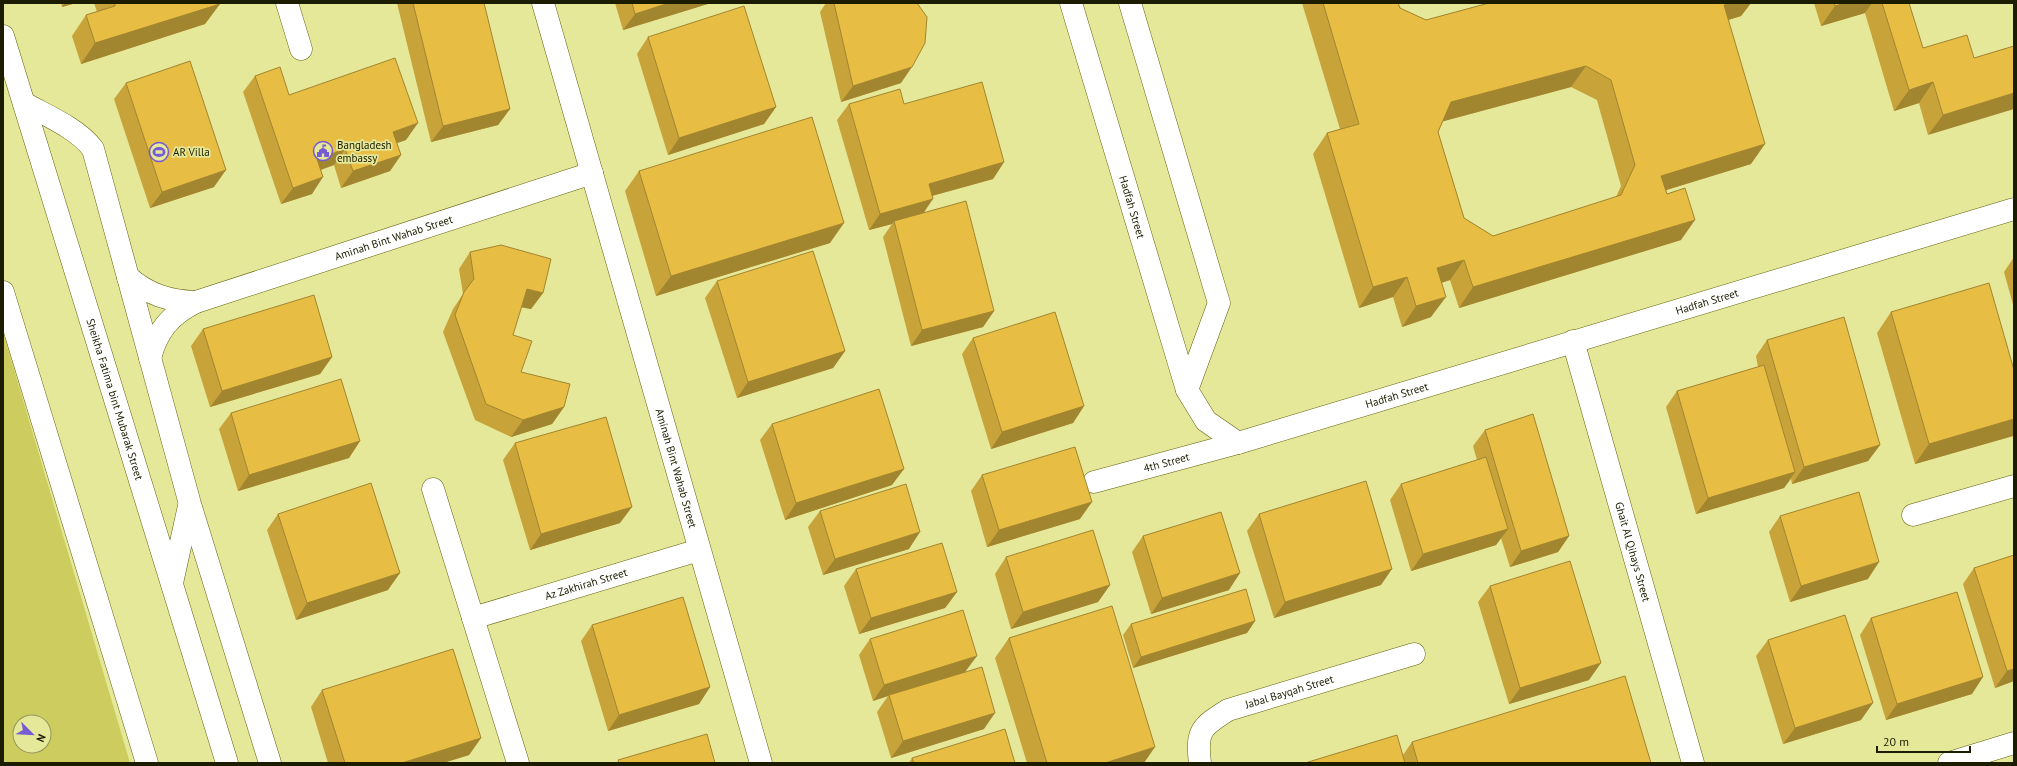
<svg xmlns="http://www.w3.org/2000/svg" width="2017" height="766" viewBox="0 0 2017 766" font-family="'PT Sans',sans-serif">
<rect width="100%" height="100%" fill="#e5e799"/>
<path fill="#cccd5e" fill-rule="evenodd" d="M 3,332 L 130,763 L 5,763 L 3,755 ZM 20,722 L 44,722 L 44,746 L 20,746 Z"/>
<g fill="none" stroke-linecap="round" stroke-linejoin="round">
<defs>
<g id="minor">
<path d="M 287,3 L 301,49"/>
<path id="s1" d="M 543,3 L 761,763"/>
<path id="s2" d="M 1071,3 L 1187,390 L 1206,421 L 1238,443"/>
<path d="M 1130,3 L 1219,303 L 1187,390"/>
<path d="M 24,103 C 47,116 77,128 93,149 L 190,504 L 270,763"/>
<path d="M 128,277 C 149,295 169,301 196,302"/>
<path id="s3" d="M 1573,341 L 1693,763"/>
<path id="s4" d="M 150,358 C 157,331 170,315 196,302 L 592,173"/>
<path id="s5" d="M 1094,482 L 1238,443 L 2014,209"/>
<path d="M 433,489 L 518,763"/>
<path d="M 1913,515 L 2014,486"/>
<path d="M 172,583 L 189,506"/>
<path id="s6" d="M 473,618 L 699,550"/>
<path id="s7" d="M 1200,763 C 1196,731 1201,727 1228,710 L 1414,654"/>
<path d="M 1949,763 L 2014,743"/>
</g>
<g id="major">
<path id="s8" d="M 3,36 L 227,763"/>
<path d="M 3,292 L 147,763"/>
</g>
</defs>
<use href="#minor" stroke="#63630f" stroke-width="23"/>
<use href="#major" stroke="#63630f" stroke-width="23"/>
<use href="#minor" stroke="#fff" stroke-width="22"/>
<use href="#major" stroke="#fff" stroke-width="22"/>
</g>
<path fill="#c7a33a" fill-rule="evenodd" d="M 61,3 L 76,3 L 62,7 Z
M 94,3 L 220,3 L 205,24 L 81,64 L 72,36 L 86,15 L 97,12 Z
M 397,3 L 484,3 L 510,109 L 498,125 L 431,142 Z
M 615,3 L 711,3 L 623,30 Z
M 826,3 L 917,3 L 901,83 L 841,102 L 820,12 Z
M 1302,3 L 1398,3 L 1400,8 L 1426,20 L 1489,3 L 1751,3 L 1741,16 L 1728,20 L 1751,164 L 1666,190 L 1681,240 L 1459,308 L 1450,280 L 1441,283 L 1431,317 L 1402,327 L 1393,297 L 1359,308 L 1313,154 L 1327,133 L 1340,129 ZM 1571,87 L 1597,100 L 1621,186 L 1616,197 L 1493,236 L 1464,218 L 1438,132 L 1443,121 Z
M 1814,3 L 1909,3 L 1923,48 L 1974,58 L 2014,46 L 1928,135 L 1919,103 L 1894,111 L 1865,13 L 1821,26 Z
M 648,37 L 776,107 L 764,124 L 668,155 L 637,54 Z
M 255,76 L 289,95 L 406,140 L 397,143 L 401,155 L 390,171 L 341,188 L 334,165 L 321,170 L 312,194 L 281,204 L 243,92 Z
M 126,83 L 214,187 L 150,208 L 114,99 Z
M 849,104 L 904,104 L 1004,162 L 993,179 L 932,196 L 924,213 L 994,311 L 983,327 L 911,346 L 883,237 L 892,224 L 869,230 L 837,120 Z
M 639,171 L 830,243 L 656,296 L 625,191 Z
M 470,252 L 543,293 L 531,309 L 521,307 L 513,335 L 521,372 L 564,407 L 552,424 L 511,437 L 475,420 L 443,332 L 453,309 L 463,294 L 459,269 Z
M 2014,257 L 2014,308 L 2004,272 Z
M 717,281 L 845,351 L 833,368 L 737,398 L 705,298 Z
M 1891,312 L 2014,370 L 2014,434 L 2013,436 L 1915,464 L 1877,333 Z
M 203,329 L 332,357 L 320,374 L 210,407 L 191,346 Z
M 973,338 L 1084,406 L 1073,423 L 991,449 L 962,354 Z
M 1767,340 L 1880,445 L 1868,461 L 1792,484 L 1791,479 L 1784,488 L 1696,514 L 1666,407 L 1677,391 L 1758,367 L 1756,356 Z
M 231,413 L 360,441 L 349,458 L 238,491 L 219,429 Z
M 772,424 L 892,485 L 785,520 L 760,440 Z
M 1485,430 L 1569,536 L 1558,552 L 1510,567 L 1501,538 L 1496,545 L 1411,571 L 1390,500 L 1401,484 L 1477,460 L 1473,446 Z
M 515,443 L 620,523 L 530,550 L 503,460 Z
M 982,475 L 1080,519 L 987,547 L 971,491 Z
M 820,511 L 909,549 L 823,575 L 808,527 Z
M 278,514 L 388,590 L 296,620 L 267,530 Z
M 1259,514 L 1381,585 L 1274,618 L 1247,531 Z
M 1780,516 L 1868,579 L 1790,602 L 1769,532 Z
M 1143,536 L 1229,590 L 1151,614 L 1132,552 Z
M 1006,557 L 1110,585 L 1098,602 L 1011,629 L 995,574 Z
M 1974,568 L 2014,681 L 1995,688 L 1963,584 Z
M 856,569 L 957,592 L 945,608 L 859,634 L 844,586 Z
M 1490,586 L 1589,680 L 1509,704 L 1478,602 Z
M 1871,618 L 1972,694 L 1886,720 L 1860,635 Z
M 1255,621 L 1247,633 L 1133,668 L 1123,635 L 1131,624 Z
M 592,625 L 710,687 L 699,704 L 608,731 L 581,641 Z
M 1009,638 L 1144,763 L 1027,763 L 995,658 Z
M 870,639 L 966,672 L 984,729 L 891,758 L 877,712 L 888,696 L 873,701 L 859,655 Z
M 1768,640 L 1861,720 L 1783,744 L 1756,656 Z
M 322,690 L 481,738 L 469,755 L 443,763 L 328,763 L 311,707 Z
M 1412,742 L 1651,763 L 1305,763 L 1403,755 Z
M 912,758 L 1015,763 L 909,763 Z"/>
<path fill="#a2852f" d="M 65,3 L 76,3 L 62,7 Z
M 669,3 L 711,3 L 623,30 L 635,14 Z
M 1731,3 L 1751,3 L 1741,16 L 1709,26 L 1724,5 Z
M 1844,3 L 1872,3 L 1865,13 L 1821,26 L 1835,6 Z
M 220,4 L 205,24 L 81,64 L 95,43 Z
M 1586,66 L 1571,87 L 1437,123 L 1451,102 Z
M 912,67 L 901,83 L 841,102 L 853,86 Z
M 1933,82 L 1919,103 L 1894,111 L 1909,90 Z
M 2014,93 L 2014,109 L 1928,135 L 1943,115 Z
M 776,107 L 764,124 L 668,155 L 679,138 Z
M 510,109 L 498,125 L 431,142 L 443,126 Z
M 418,123 L 406,140 L 382,148 L 393,132 Z
M 1765,144 L 1751,164 L 1647,196 L 1661,176 Z
M 345,149 L 334,165 L 305,175 L 317,159 Z
M 401,155 L 390,171 L 341,188 L 353,171 Z
M 1004,162 L 993,179 L 917,200 L 929,184 Z
M 226,170 L 214,187 L 150,208 L 162,192 Z
M 323,177 L 312,194 L 281,204 L 293,188 Z
M 933,199 L 922,215 L 894,221 L 892,224 L 869,230 L 880,214 Z
M 1695,220 L 1681,240 L 1459,308 L 1473,287 Z
M 844,223 L 830,243 L 656,296 L 671,276 Z
M 1464,260 L 1450,280 L 1423,289 L 1437,268 Z
M 1407,277 L 1393,297 L 1359,308 L 1373,287 Z
M 527,289 L 543,293 L 531,309 L 515,306 Z
M 1446,297 L 1431,317 L 1402,327 L 1416,306 Z
M 994,311 L 983,327 L 911,346 L 922,330 Z
M 845,351 L 833,368 L 737,398 L 748,382 Z
M 332,357 L 320,374 L 210,407 L 222,391 Z
M 1084,406 L 1073,423 L 991,449 L 1002,432 Z
M 564,407 L 552,424 L 511,437 L 523,420 Z
M 2014,419 L 2014,434 L 2013,436 L 1915,464 L 1929,444 Z
M 360,441 L 349,458 L 238,491 L 249,475 Z
M 1880,445 L 1868,461 L 1792,484 L 1804,467 Z
M 904,469 L 892,485 L 785,520 L 796,503 Z
M 1795,472 L 1784,488 L 1696,514 L 1708,498 Z
M 1092,502 L 1080,519 L 987,547 L 999,530 Z
M 632,507 L 620,523 L 530,550 L 541,534 Z
M 1508,529 L 1496,545 L 1411,571 L 1423,554 Z
M 920,532 L 909,549 L 823,575 L 835,559 Z
M 1569,536 L 1558,552 L 1510,567 L 1521,551 Z
M 1879,562 L 1868,579 L 1790,602 L 1801,586 Z
M 1392,569 L 1381,585 L 1274,618 L 1285,602 Z
M 400,573 L 388,590 L 296,620 L 307,603 Z
M 1240,573 L 1229,590 L 1151,614 L 1162,598 Z
M 1110,585 L 1098,602 L 1011,629 L 1023,612 Z
M 957,592 L 945,608 L 859,634 L 871,618 Z
M 1255,621 L 1247,633 L 1133,668 L 1141,657 Z
M 977,656 L 965,672 L 889,695 L 888,696 L 873,701 L 884,685 Z
M 1601,663 L 1589,680 L 1509,704 L 1520,688 Z
M 2014,669 L 2014,681 L 1995,688 L 2007,671 Z
M 1983,677 L 1972,694 L 1886,720 L 1897,704 Z
M 710,687 L 699,704 L 608,731 L 619,715 Z
M 1873,703 L 1861,720 L 1783,744 L 1795,728 Z
M 995,713 L 984,729 L 891,758 L 903,741 Z
M 481,738 L 469,755 L 443,763 L 402,763 Z
M 1155,747 L 1144,763 L 1105,763 Z"/>
<path fill="#e7be43" stroke="#a2852f" fill-rule="evenodd" d="M 115,3 L 220,3 L 220,4 L 95,43 L 86,15 L 115,6 Z
M 413,3 L 484,3 L 510,109 L 443,126 Z
M 632,3 L 669,3 L 635,14 Z
M 834,3 L 917,3 L 927,17 L 925,43 L 912,67 L 853,86 Z
M 1323,3 L 1398,3 L 1400,8 L 1426,20 L 1489,3 L 1731,3 L 1724,5 L 1765,144 L 1661,176 L 1667,194 L 1685,188 L 1695,220 L 1473,287 L 1464,260 L 1437,268 L 1446,297 L 1416,306 L 1407,277 L 1373,287 L 1327,133 L 1359,124 ZM 1586,66 L 1611,80 L 1635,165 L 1621,195 L 1493,236 L 1464,218 L 1438,132 L 1451,102 Z
M 1834,3 L 1844,3 L 1835,6 Z
M 1882,3 L 1909,3 L 1923,48 L 1967,35 L 1974,58 L 2014,46 L 2014,93 L 1943,115 L 1933,82 L 1909,90 Z
M 744,6 L 776,107 L 679,138 L 648,37 Z
M 395,58 L 418,123 L 393,132 L 401,155 L 353,171 L 345,149 L 317,159 L 323,177 L 293,188 L 255,76 L 280,67 L 289,95 Z
M 190,61 L 226,170 L 162,192 L 126,83 Z
M 982,82 L 1004,162 L 929,184 L 933,199 L 880,214 L 849,104 L 900,89 L 904,104 Z
M 812,117 L 844,223 L 671,276 L 639,171 Z
M 966,201 L 994,311 L 922,330 L 894,221 Z
M 501,245 L 551,259 L 543,293 L 527,289 L 513,335 L 532,341 L 521,372 L 570,384 L 564,407 L 523,420 L 486,404 L 455,315 L 464,292 L 474,279 L 470,252 Z
M 813,251 L 845,351 L 748,382 L 717,281 Z
M 1989,283 L 2014,370 L 2014,419 L 1929,444 L 1891,312 Z
M 314,295 L 332,357 L 222,391 L 203,329 Z
M 1055,312 L 1084,406 L 1002,432 L 973,338 Z
M 1844,317 L 1880,445 L 1804,467 L 1767,340 Z
M 1764,365 L 1795,472 L 1708,498 L 1677,391 Z
M 341,379 L 360,441 L 249,475 L 231,413 Z
M 879,389 L 904,469 L 796,503 L 772,424 Z
M 1533,414 L 1569,536 L 1521,551 L 1485,430 Z
M 606,417 L 632,507 L 541,534 L 515,443 Z
M 1075,447 L 1092,502 L 999,530 L 982,475 Z
M 1486,457 L 1508,529 L 1423,554 L 1401,484 Z
M 1366,481 L 1392,569 L 1285,602 L 1259,514 Z
M 371,483 L 400,573 L 307,603 L 278,514 Z
M 906,484 L 920,532 L 835,559 L 820,511 Z
M 1859,492 L 1879,562 L 1801,586 L 1780,516 Z
M 1221,512 L 1240,573 L 1162,598 L 1143,536 Z
M 1093,530 L 1110,585 L 1023,612 L 1006,557 Z
M 942,543 L 957,592 L 871,618 L 856,569 Z
M 2014,555 L 2014,669 L 2007,671 L 1974,568 Z
M 1570,561 L 1601,663 L 1520,688 L 1490,586 Z
M 1246,589 L 1255,621 L 1141,657 L 1131,624 Z
M 1957,592 L 1983,677 L 1897,704 L 1871,618 Z
M 683,597 L 710,687 L 619,715 L 592,625 Z
M 1112,606 L 1155,747 L 1105,763 L 1047,763 L 1009,638 Z
M 963,610 L 977,656 L 884,685 L 870,639 Z
M 1845,615 L 1873,703 L 1795,728 L 1768,640 Z
M 453,649 L 481,738 L 402,763 L 345,763 L 322,690 Z
M 982,667 L 995,713 L 903,741 L 889,695 Z
M 1625,676 L 1651,763 L 1418,763 L 1412,742 Z
M 1005,729 L 1015,763 L 914,763 L 912,758 Z
M 707,734 L 715,763 L 619,763 L 618,760 Z
M 1397,735 L 1405,763 L 1305,763 Z"/>
<defs>
<symbol id="civic-ring" viewBox="-11 -11 22 22"><circle r="9.5" fill="#e5e799" stroke="#765bd5" stroke-width="1.5"/><path d="M-.6-6.5H3V-4.5H.6V-3L4-1V1h2V6H-6V1h2V-1L-.6-3ZM-1.2 2.5V6h2.4V2.5Z" fill="#765bd5"/></symbol>
<symbol id="stadium-ring" viewBox="-11 -11 22 22"><circle r="9.5" fill="#e5e799" stroke="#765bd5" stroke-width="1.5"/><path d="M0-5a6.5 5 0 1 0 0 10a6.5 5 0 1 0 0-10ZM-3.5-1.8h7v3.6h-7Z" fill="#765bd5"/></symbol>
</defs>
<g fill-rule="evenodd">
<use href="#civic-ring" x="312" y="140" width="22" height="22"/>
<use href="#stadium-ring" x="148" y="141" width="22" height="22"/>
</g>
<g text-anchor="middle" dominant-baseline="central" stroke-width="3.5" stroke-linejoin="round" paint-order="stroke">
<g font-size="11" fill="#1c1c00" stroke="#e5e799" text-anchor="start">
<text x="337" y="145">Bangladesh<tspan x="337" dy="13">embassy</tspan></text>
<text x="173" y="152">AR Villa</text>
</g>
<g font-size="11" fill="#1c1c00" stroke="#e5e799">
<text stroke="none"><textPath href="#s2" startOffset="213">Hadfah Street</textPath></text>
<text stroke="none"><textPath href="#s4" startOffset="283">Aminah Bint Wahab Street</textPath></text>
<text stroke="none"><textPath href="#s5" startOffset="639">Hadfah Street</textPath></text>
<text stroke="none"><textPath href="#s5" startOffset="315">Hadfah Street</textPath></text>
<text stroke="none"><textPath href="#s8" startOffset="380">Sheikha Fatima bint Mubarak Street</textPath></text>
<text stroke="none"><textPath href="#s5" startOffset="75">4th Street</textPath></text>
<text stroke="none"><textPath href="#s1" startOffset="484">Aminah Bint Wahab Street</textPath></text>
<text stroke="none"><textPath href="#s3" startOffset="219">Ghait Al Qihays Street</textPath></text>
<text stroke="none"><textPath href="#s6" startOffset="118">Az Zakhirah Street</textPath></text>
<text stroke="none"><textPath href="#s7" startOffset="130">Jabal Bayqah Street</textPath></text>
</g>
</g>
<rect width="2017" height="766" fill="none" stroke="#1c1c00" stroke-width="8"/>
<g transform="translate(32 734) rotate(114)"><circle r="19" fill="#e5e799" stroke="#95965c"/>
<path d="M0-3L7 15L0 10L-7 15Z" fill="#765bd5"/>
<text y="-6" font-size="11" font-weight="bold" text-anchor="middle" fill="#1c1c00">N</text>
</g>
<path d="M1877 746v6h93v-6" fill="none" stroke="#1c1c00" stroke-width="2"/>
<text x="1883" y="746" font-size="12" fill="#1c1c00" stroke="#e5e799" stroke-width="3" paint-order="stroke">20 m</text>
</svg>
